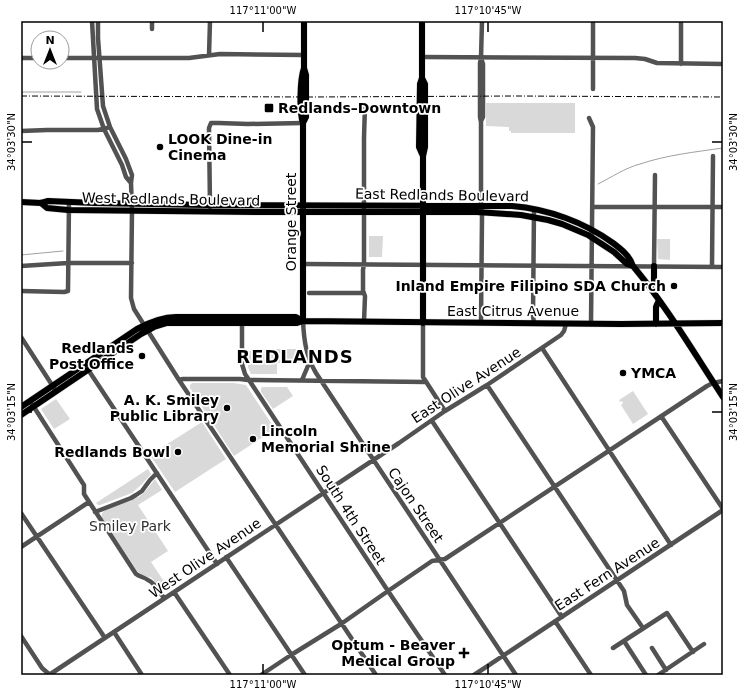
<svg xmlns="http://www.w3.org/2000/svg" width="744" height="696" viewBox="0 0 744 696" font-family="'DejaVu Sans',sans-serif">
<rect width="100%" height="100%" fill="#fff"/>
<path fill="#d9d9d9" d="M 486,103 L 575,103 L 575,133 L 511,133 L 511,131 L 509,131 L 509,127 L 486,126 Z
M 369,236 L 383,236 L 382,257 L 369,257 Z
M 657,239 L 670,239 L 670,260 L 658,259 Z
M 265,349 L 296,349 L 299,363 L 277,363 L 277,374 L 251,374 L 248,367 L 248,351 L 264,351 Z
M 192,383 L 234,383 L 246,385 L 275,429 L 234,456 L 190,388 L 190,385 Z
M 262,387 L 287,387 L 293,396 L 273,409 L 261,392 L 261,389 Z
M 633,391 L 648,414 L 633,424 L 621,405 L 623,403 L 622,401 L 620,402 L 619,400 Z
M 56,399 L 70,419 L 54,429 L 41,409 Z
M 202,422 L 226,459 L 175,492 L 150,455 Z
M 148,469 L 151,474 L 142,484 L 132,493 L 100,505 L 98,505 L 96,503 Z
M 155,479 L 162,490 L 138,505 L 168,551 L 151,562 L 167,586 L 160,590 L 152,578 L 142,575 L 138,572 L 102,518 C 102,515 101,515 103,512 C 109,505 131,502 140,496 C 146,492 150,485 155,479 Z"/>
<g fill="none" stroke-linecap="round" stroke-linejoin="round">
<path stroke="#a0a0a0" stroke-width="1" d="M 21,92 L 81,92
M 598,184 C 612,177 625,168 640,164 C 667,155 695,152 723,148
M 21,255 L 63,251"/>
<defs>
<path id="major" d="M 422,21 L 422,78 L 420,84 L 419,147 L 423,156
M 422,78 L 425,84 L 425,147 L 423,156 L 423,323
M 303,123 C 299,112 300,79 304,68
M 21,202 L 41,203 L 48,201 L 95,203 L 206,205 L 512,206 C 548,209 584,222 613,243 C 621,249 630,256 633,266 C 667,307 694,353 723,397
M 41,203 L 47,208 L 68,210 L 260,212 L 477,212 L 521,215 L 548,220 L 562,224 L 588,235 L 614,252 L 627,264 L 633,266
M 651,289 L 654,283 L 654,266
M 303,321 L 303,123 L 306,117 L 306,75 L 304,68 L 304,21
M 656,324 L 656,307 L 659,300
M 21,407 L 137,329 C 150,322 162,317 176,317 L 296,317 L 303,321
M 21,415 L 141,334 L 154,327 L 167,323 L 297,323 L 303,321 L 621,324 L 723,323"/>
</defs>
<use href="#major" stroke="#dbdbdb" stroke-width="7"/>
<path stroke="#525252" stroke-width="4.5" d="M 92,21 L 97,109 L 104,129 L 122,165 L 126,177 L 131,183
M 98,21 L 98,38 L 103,106 L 110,127 L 126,159 L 132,175 L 131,183 L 132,210 L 131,298 L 134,309 L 179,380 L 376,675
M 152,21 L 152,29
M 593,21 L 593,89
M 209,55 L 210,21
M 422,57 L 635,58 L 645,59 L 657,63 L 723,64
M 21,58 L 38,58
M 62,58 L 189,58 L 220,54 L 304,55
M 481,58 L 483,64 L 483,117 L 481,121
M 681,64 L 681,21
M 589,118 L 593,127 L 591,324
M 21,131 L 47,130 L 98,130 L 107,128
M 210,207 L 209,128 L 211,123 L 219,123 L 248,124 L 303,123
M 593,207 L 723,207
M 534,209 L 533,316 L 534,323
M 303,264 L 723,267
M 21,266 L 68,263 L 132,263
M 654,266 L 655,175
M 712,267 L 713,156
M 21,291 L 64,292 L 68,291 L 69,202
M 309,293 L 364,293
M 242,321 L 242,364 L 245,374 L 388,591 L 445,675
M 303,321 C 304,341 306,356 316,373 L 516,675
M 364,322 L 365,296 L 363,291 L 363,270 L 364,264 L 364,138 L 365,105
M 423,323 L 423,377 L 445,411
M 481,323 L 482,217 L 481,201 L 481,122 L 480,117 L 480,63 L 481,58 L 482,21
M 21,337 L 54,388
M 542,348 L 671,545
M 87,368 L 217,564
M 179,380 L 183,379 L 240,379 L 248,380 L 426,382
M 302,380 L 310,361
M 487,385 L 624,591 L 627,605 L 643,628
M 32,404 L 82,482 L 84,485 L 84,494 L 136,574 C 140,577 144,577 148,580 C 155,583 160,593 164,598
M 661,416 L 723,509
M 432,421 L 562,617
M 95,512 L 131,498 L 136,495 L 142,491 L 150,480 L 157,473
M 21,513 L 105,638
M 21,547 L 89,502
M 226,557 L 305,675
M 174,592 L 230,675
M 555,621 L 591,675
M 114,632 L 142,675
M 21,636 L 42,668 L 50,675
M 624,641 L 646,675
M 613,648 L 667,613 L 693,652
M 652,648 L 666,670
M 49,675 L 399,443 L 445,411 L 487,385 L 561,335 L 564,331 L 566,324
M 261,675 L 291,655 L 341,624 L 388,591 L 432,561 L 445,559 L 707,386 L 713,383 L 723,381
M 474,675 L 723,510
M 658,675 L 704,644"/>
<use href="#major" stroke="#000" stroke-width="6"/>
<path stroke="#000" stroke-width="1" stroke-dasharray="6 2 1 2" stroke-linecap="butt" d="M 21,96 L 310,97 L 515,96 L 723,97"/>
</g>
<path fill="none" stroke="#000" stroke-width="1.5" d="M 263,22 L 263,32M 488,22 L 488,32M 22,142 L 32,142M 712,142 L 722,142M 22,412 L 32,412M 712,412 L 722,412M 263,664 L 263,674M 488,664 L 488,674"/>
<g fill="#000" stroke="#fff" stroke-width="1.5">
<rect x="264" y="103" width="10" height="10" rx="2"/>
<circle cx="160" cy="147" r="4"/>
<circle cx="674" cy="286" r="4"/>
<circle cx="142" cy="356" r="4"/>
<circle cx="623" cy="373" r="4"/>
<circle cx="227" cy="408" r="4"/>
<circle cx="253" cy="439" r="4"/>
<circle cx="178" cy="452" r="4"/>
<path d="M462 647h4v4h4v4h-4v4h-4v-4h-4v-4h4z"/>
</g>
<g text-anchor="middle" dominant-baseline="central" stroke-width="3.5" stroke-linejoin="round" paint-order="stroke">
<g font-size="14" font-weight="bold" fill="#000" stroke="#fff" text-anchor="end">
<text x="278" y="108" text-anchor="start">Redlands–Downtown</text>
<text x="168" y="139" text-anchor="start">LOOK Dine-in<tspan x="168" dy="16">Cinema</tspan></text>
<text x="666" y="286">Inland Empire Filipino SDA Church</text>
<text x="134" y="348">Redlands<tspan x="134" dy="16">Post Office</tspan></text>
<text x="631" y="373" text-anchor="start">YMCA</text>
<text x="219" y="400">A. K. Smiley<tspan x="219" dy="16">Public Library</tspan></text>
<text x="261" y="431" text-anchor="start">Lincoln<tspan x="261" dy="16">Memorial Shrine</tspan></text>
<text x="170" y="452">Redlands Bowl</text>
<text x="455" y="645">Optum - Beaver<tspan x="455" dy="16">Medical Group</tspan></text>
</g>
<g font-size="14" fill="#000" stroke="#fff">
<text transform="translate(442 195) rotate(1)">East Redlands Boulevard</text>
<text transform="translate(171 199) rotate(1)">West Redlands Boulevard</text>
<text transform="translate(291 222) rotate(-90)">Orange Street</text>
<text x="513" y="311">East Citrus Avenue</text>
<text transform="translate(466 385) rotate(-33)">East Olive Avenue</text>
<text transform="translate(416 505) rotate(56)">Cajon Street</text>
<text transform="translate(351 515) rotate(57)">South 4th Street</text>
<text transform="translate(205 558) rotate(-34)">West Olive Avenue</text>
<text transform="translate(607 574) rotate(-33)">East Fern Avenue</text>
</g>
<g font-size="14" fill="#303030" stroke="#fff">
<text x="130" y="526">Smiley Park</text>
</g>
<g font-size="18" font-weight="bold" letter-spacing="1" fill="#000" stroke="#fff">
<text x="295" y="356">REDLANDS</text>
</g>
</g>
<rect width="744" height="696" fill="none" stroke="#ffffff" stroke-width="44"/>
<g transform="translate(50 50)"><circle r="19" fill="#ffffff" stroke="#999999"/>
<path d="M0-3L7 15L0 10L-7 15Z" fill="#000000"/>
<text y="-6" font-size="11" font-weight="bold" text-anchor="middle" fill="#000000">N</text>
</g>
<rect x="22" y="22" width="700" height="652" fill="none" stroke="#000" stroke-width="1.5"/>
<g font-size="10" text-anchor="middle" fill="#000">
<text x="263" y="14">117°11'00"W</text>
<text x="488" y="14">117°10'45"W</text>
<text transform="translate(11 142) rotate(-90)" y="4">34°03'30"N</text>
<text transform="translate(733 142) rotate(-90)" y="4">34°03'30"N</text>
<text transform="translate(11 412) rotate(-90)" y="4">34°03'15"N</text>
<text transform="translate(733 412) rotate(-90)" y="4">34°03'15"N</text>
<text x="263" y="688">117°11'00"W</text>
<text x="488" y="688">117°10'45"W</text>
</g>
</svg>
